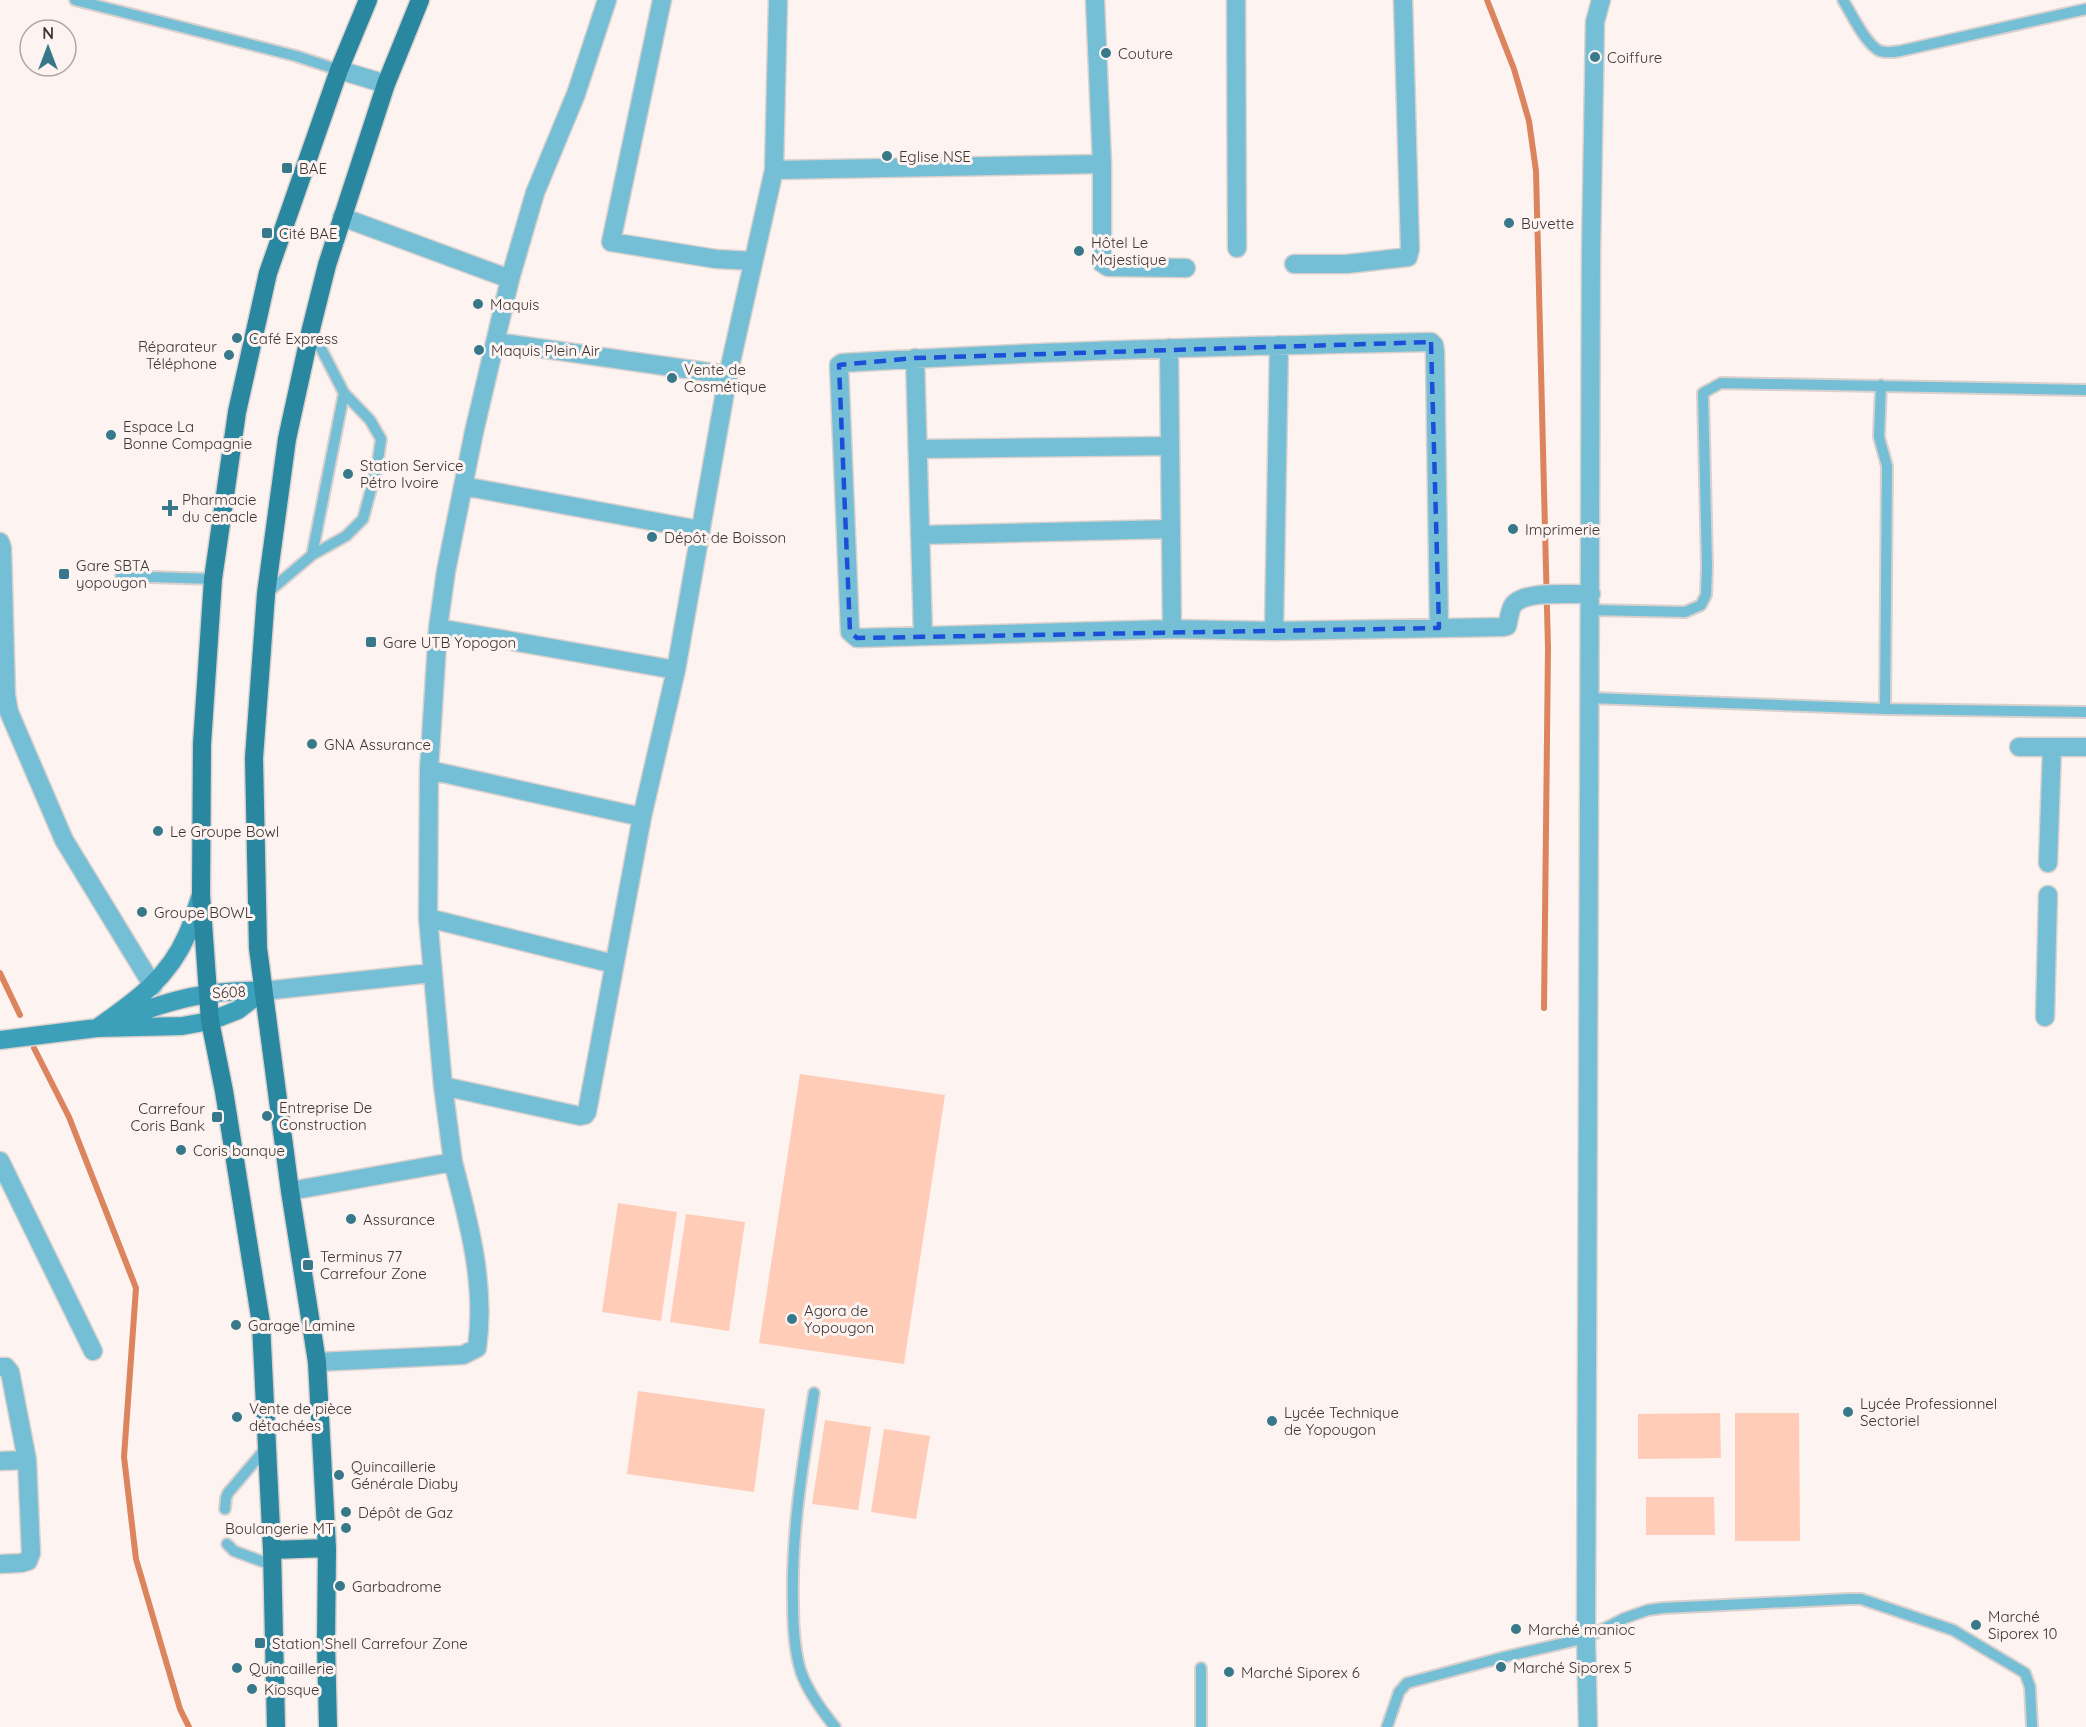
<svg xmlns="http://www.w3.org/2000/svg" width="2086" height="1727" viewBox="0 0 2086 1727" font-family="Quicksand,sans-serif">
<rect width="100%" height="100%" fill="#fdf3f0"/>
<path fill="#ffccb8" d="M 800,1074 L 945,1095 L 904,1364 L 759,1343 Z
M 618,1203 L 677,1212 L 661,1321 L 602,1312 Z
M 686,1214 L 745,1222 L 729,1331 L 670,1322 Z
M 638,1391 L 765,1409 L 754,1492 L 627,1474 Z
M 1720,1413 L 1721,1458 L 1638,1459 L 1638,1414 Z
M 1735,1413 L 1799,1413 L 1800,1541 L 1735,1541 Z
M 825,1420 L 871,1427 L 858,1510 L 812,1504 Z
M 884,1429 L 930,1436 L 916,1519 L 871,1512 Z
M 1646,1497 L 1714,1497 L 1715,1535 L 1646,1535 Z"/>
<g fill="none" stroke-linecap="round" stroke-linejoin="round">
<path stroke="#dc845e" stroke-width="6" d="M 1487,0 L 1514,69 L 1529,121 L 1536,171 L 1548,648 L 1544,1008
M 0,973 L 20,1015
M 34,1048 L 69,1117 L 136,1288 L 124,1457 L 136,1559 L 180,1709 L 189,1727"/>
<defs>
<path id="lane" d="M 75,0 L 296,56 L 339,70
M 1843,0 C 1851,13 1866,45 1880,51 C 1886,53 1894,52 1900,51 L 2086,9
M 1881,385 L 1879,437 L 1887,466 L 1885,709
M 312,555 L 344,393
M 121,576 L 213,579
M 266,594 L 312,555 L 346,536 L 363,519 L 377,467 L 381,439 L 370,420 L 344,393 L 312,331
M 1591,610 L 1685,612 L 1701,605 L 1706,595 L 1707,566 L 1703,393 L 1721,383 L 2086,390
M 1591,698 L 1885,709 L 2086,712
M 814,1393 C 803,1463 791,1532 793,1604 C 793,1627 794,1650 801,1672 C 808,1692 822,1711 835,1727
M 225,1509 L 226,1498 L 228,1493 L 267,1447
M 227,1544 L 234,1551 L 272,1565
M 1201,1727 L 1201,1668
M 1387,1727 L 1399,1692 L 1407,1683 L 1504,1657 L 1586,1638 L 1625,1618 L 1648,1610 L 1663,1608 L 1849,1599 L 1861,1599 L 1953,1630 L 2025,1673 L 2030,1687 L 2032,1727"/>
<path id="street" d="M 662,0 L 611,242 L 716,259 L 753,261
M 1095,0 L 1102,164 L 1102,263 L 1108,267 L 1186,268
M 1236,0 L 1237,248
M 339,70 L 386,84
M 774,170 L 1102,164
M 342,217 L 510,279
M 1294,264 L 1347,264 L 1408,257 L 1410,249 L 1403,0
M 496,342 L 728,375
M 1169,348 L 1172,629
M 915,358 L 923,635
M 918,449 L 1170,446
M 463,486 L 700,530
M 920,535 L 1171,529
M 0,542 L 2,548 L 6,695 L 9,712 L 64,840 L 153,986
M 438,628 L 676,670
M 1439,628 L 1435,351 L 1434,345 L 1431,342 C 1235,346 1038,351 842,363 L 839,365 L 850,632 L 857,638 L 1172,629 L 1274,631 L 1503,627 L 1507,626 C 1509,619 1510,607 1515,603 C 1530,590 1572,595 1591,594
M 1274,631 L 1279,345
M 2019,747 L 2086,747
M 429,770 L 642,817
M 2048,863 L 2052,747
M 428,918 L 614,964
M 263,991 L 432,973
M 2045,1017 L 2048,895
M 443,1086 L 580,1116 L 585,1115 L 587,1112 L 642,817 L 676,670 L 728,375 L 774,170 L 778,0
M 0,1161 L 93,1351
M 290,1191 L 453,1162 L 443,1086 L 428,918 L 429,770 L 438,628 L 446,571 L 474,432 L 510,279 L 535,193 L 576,94 L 607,0
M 317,1362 L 463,1355 L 477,1348 C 486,1285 469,1223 453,1162
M 0,1367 L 6,1367 L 10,1372 L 27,1460 L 31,1553 L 28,1561 L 21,1563 L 0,1564
M 0,1461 L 27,1460
M 1588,1727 L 1586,1638 L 1591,253 L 1595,22 L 1601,0"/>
<path id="secondary" d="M 121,1019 C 170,1000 210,989 263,991
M 97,1028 C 134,1002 168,979 187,935 C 193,923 196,908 201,895
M 0,1040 L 97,1028 L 182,1026 L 210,1021 L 238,1010 L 263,991"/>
<path id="primary" d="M 272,1550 L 327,1548
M 276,1727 L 272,1550 L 261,1323 L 224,1091 L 210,1021 L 201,895 L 202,744 L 213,579 L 237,412 L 268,273 L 339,70 L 368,0
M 328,1727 L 326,1643 L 327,1548 L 317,1362 L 290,1191 L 258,948 L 254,758 L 266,594 L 287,439 L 311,329 L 327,265 L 386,84 L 420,0"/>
</defs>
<use href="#lane" stroke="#dad1ce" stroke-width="14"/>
<use href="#street" stroke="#dad1ce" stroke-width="21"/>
<use href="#secondary" stroke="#dad1ce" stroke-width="21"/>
<use href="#primary" stroke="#dad1ce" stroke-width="21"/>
<use href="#lane" stroke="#74bfd6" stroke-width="10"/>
<use href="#street" stroke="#74bfd6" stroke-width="18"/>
<use href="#secondary" stroke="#3da0bb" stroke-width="18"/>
<use href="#primary" stroke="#2987a0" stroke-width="18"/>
</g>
<path fill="none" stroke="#1d4ed8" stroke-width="4.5" stroke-dasharray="12 8" stroke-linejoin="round" d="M 1431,342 L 1439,628 L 857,638 L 850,632 L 839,365 L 915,358 Z"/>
<g fill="#37788b" stroke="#fdf3f0" stroke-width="2">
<circle cx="1106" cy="53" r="6"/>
<circle cx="1595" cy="57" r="6"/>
<circle cx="887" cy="156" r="6"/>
<rect x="281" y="162" width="12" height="12" rx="3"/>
<circle cx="1509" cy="223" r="6"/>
<rect x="261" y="227" width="12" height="12" rx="3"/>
<circle cx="1079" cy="251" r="6"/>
<circle cx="478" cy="304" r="6"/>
<circle cx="237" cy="338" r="6"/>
<circle cx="479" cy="350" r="6"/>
<circle cx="229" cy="355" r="6"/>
<circle cx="672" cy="378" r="6"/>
<circle cx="111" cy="435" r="6"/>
<circle cx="348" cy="474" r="6"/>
<path d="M167 499h6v6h6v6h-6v6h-6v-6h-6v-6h6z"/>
<circle cx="1513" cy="529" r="6"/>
<circle cx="652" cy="537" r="6"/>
<rect x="58" y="568" width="12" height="12" rx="3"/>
<rect x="365" y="636" width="12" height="12" rx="3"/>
<circle cx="312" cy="744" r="6"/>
<circle cx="158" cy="831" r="6"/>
<circle cx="142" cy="912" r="6"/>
<circle cx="267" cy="1116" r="6"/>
<rect x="211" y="1111" width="12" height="12" rx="3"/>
<circle cx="181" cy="1150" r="6"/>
<circle cx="351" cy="1219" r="6"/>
<rect x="302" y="1259" width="12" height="12" rx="3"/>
<circle cx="792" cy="1319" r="6"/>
<circle cx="236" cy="1325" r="6"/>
<circle cx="1848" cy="1412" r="6"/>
<circle cx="237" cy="1417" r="6"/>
<circle cx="1272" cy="1421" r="6"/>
<circle cx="339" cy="1475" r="6"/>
<circle cx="346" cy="1512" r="6"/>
<circle cx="346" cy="1528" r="6"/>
<circle cx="340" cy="1586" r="6"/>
<circle cx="1976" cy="1625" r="6"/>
<circle cx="1516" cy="1629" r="6"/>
<rect x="254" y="1637" width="12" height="12" rx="3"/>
<circle cx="1501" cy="1667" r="6"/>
<circle cx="237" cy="1668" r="6"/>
<circle cx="1229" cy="1672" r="6"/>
<circle cx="252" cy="1689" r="6"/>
</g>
<g text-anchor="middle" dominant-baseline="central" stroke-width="6" stroke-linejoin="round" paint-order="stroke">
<g font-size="15" fill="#3c3634" stroke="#fdf3f0" text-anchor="start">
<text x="1118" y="53">Couture</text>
<text x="1607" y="57">Coiffure</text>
<text x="899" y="156">Eglise NSE</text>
<text x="299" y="168">BAE</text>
<text x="1521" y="223">Buvette</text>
<text x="279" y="233">Cité BAE</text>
<text x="1091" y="242">Hôtel Le<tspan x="1091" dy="17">Majestique</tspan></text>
<text x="490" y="304">Maquis</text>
<text x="249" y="338">Café Express</text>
<text x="217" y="346" text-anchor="end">Réparateur<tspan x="217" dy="17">Téléphone</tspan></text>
<text x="491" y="350">Maquis Plein Air</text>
<text x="684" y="369">Vente de<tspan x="684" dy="17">Cosmétique</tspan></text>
<text x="123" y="426">Espace La<tspan x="123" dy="17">Bonne Compagnie</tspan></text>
<text x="360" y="465">Station Service<tspan x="360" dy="17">Pétro Ivoire</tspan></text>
<text x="182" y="499">Pharmacie<tspan x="182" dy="17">du cenacle</tspan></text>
<text x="1525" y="529">Imprimerie</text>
<text x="664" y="537">Dépôt de Boisson</text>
<text x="76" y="565">Gare SBTA<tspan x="76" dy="17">yopougon</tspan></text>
<text x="383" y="642">Gare UTB Yopogon</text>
<text x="324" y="744">GNA Assurance</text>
<text x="170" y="831">Le Groupe Bowl</text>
<text x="154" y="912">Groupe BOWL</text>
<text x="279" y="1107">Entreprise De<tspan x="279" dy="17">Construction</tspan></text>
<text x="205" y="1108" text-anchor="end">Carrefour<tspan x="205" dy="17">Coris Bank</tspan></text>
<text x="193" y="1150">Coris banque</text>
<text x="363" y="1219">Assurance</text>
<text x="320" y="1256">Terminus 77<tspan x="320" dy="17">Carrefour Zone</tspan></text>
<text x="804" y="1310">Agora de<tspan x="804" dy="17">Yopougon</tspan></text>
<text x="248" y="1325">Garage Lamine</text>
<text x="1860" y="1403">Lycée Professionnel<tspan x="1860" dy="17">Sectoriel</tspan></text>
<text x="249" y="1408">Vente de pièce<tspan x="249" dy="17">détachées</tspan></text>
<text x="1284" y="1412">Lycée Technique<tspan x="1284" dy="17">de Yopougon</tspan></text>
<text x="351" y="1466">Quincaillerie<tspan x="351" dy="17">Générale Diaby</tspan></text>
<text x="358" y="1512">Dépôt de Gaz</text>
<text x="334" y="1528" text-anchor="end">Boulangerie MT</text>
<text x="352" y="1586">Garbadrome</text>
<text x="1988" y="1616">Marché<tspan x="1988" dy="17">Siporex 10</tspan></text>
<text x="1528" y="1629">Marché manioc</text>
<text x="272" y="1643">Station Shell Carrefour Zone</text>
<text x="1513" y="1667">Marché Siporex 5</text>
<text x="249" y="1668">Quincaillerie</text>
<text x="1241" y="1672">Marché Siporex 6</text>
<text x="264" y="1689">Kiosque</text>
</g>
<g font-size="15" fill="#3c3634" stroke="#fdf3f0">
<text transform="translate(229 992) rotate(-3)">S608</text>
</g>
</g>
<g transform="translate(48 48)"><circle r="28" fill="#fdf3f0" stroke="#b0a7a5" stroke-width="1.5"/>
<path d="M0-4.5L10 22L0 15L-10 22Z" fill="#37788b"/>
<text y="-9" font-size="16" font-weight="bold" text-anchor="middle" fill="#3c3634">N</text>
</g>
</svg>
